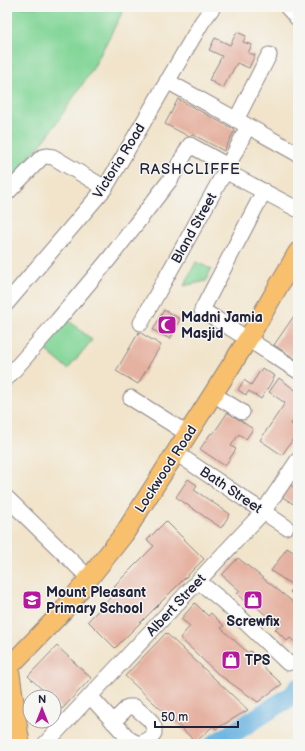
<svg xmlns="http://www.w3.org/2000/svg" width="305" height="751" viewBox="0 0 305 751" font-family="'Balsamiq Sans',sans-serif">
<rect width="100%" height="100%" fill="#f6f6f2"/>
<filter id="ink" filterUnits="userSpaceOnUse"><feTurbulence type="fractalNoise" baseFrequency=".025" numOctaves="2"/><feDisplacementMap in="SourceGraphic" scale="8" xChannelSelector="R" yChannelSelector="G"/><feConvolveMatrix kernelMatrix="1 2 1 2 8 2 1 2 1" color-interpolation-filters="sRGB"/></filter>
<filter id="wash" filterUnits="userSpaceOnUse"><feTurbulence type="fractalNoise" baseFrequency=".012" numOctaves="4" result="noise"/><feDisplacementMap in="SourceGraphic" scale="16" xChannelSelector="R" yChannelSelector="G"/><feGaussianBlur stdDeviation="0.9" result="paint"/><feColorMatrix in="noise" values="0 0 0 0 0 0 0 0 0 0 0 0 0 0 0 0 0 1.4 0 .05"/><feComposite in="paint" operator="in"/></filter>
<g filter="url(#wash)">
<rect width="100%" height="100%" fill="#f1e4cb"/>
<path fill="#83d698" stroke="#527c6a" d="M 13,7 L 113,7 L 123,11 L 92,70 L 47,137 L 7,185 L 7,12 Z
M 196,262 L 211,269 L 206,281 L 184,286 Z
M 67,319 L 92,340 L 68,369 L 43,348 Z"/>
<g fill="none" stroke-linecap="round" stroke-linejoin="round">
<path stroke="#67b2e0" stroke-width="20" d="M 215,744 L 293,695 L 298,688"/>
</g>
<g id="blocks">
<path fill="#e5b1a0" d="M 237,32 L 246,36 L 243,42 L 252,45 L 248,53 L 255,55 L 249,68 L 237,63 L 223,88 L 209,80 L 222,56 L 209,50 L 215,38 L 230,45 Z
M 178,99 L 235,130 L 224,151 L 192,134 L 190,137 L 165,124 Z
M 164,310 L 180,319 L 170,339 L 153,330 Z
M 296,313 L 298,315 L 298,361 L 274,345 Z
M 139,332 L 161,345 L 138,384 L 116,371 Z
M 262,368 L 275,376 L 261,399 L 249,391 L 246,395 L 238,390 L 244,380 L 251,385 Z
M 279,378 L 298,392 L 298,414 L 291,424 L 298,428 L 298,432 L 282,455 L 260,440 L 285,403 L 269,392 Z
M 228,412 L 253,429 L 246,439 L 239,434 L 231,446 L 236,449 L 225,466 L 200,449 L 211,433 L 213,434 Z
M 188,479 L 197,485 L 194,490 L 230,514 L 221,528 L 176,497 Z
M 289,484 L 298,490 L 298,507 L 281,496 Z
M 166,521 L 204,559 L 115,648 L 88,621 L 118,590 L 114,586 L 154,546 L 147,540 Z
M 287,548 L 298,555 L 298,597 L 290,592 L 294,586 L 271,571 Z
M 238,558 L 298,606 L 298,645 L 290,638 L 287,641 L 275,629 L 278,626 L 252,603 L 250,606 L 237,594 L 240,591 L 222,575 Z
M 195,603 L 208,616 L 211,613 L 224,626 L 221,628 L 248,653 L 250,651 L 263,663 L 261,665 L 282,684 L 258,702 L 218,674 L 180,638 L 190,626 L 181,619 Z
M 166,633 L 248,710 L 216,729 L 213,726 L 196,742 L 125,676 Z
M 57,646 L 91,678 L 62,709 L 54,701 L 54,697 L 50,697 L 28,676 Z"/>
</g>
</g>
<g filter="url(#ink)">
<use href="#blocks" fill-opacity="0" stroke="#8a8383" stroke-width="1"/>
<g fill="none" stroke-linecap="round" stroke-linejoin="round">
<defs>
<path id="minor" d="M 287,7 L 298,19
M 167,81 L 298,154
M 236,120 L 269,55
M 225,171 L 297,209
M 264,191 L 202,310 L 298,371
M 7,193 L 42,157 L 47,156 L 53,157 L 105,188
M 7,303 L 105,188 L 202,22 L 213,7
M 141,323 L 228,166 L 248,126
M 7,378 L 58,320 L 109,259 L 170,180 L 190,145 L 228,166
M 213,394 L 242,412
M 131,398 L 188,434
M 176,453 L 286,527
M 7,498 L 89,578
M 198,581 L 224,602 L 288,663
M 90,696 L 129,739 L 136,743 L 142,743 L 151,738 L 154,733 L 154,727 L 150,720 L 135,707 L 128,707 L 113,722
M 45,744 L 263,512 L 298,460"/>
<path id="major" d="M 9,667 L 20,744
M 7,669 L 63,611 L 124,534 L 248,339 L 298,252"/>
</defs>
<use href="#minor" stroke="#8a8383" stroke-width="17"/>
<use href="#major" stroke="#8a8383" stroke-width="21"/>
<use href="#minor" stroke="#fff" stroke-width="15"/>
<use href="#major" stroke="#f8bf6c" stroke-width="19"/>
</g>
</g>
<defs>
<symbol id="mosque-square" viewBox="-11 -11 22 22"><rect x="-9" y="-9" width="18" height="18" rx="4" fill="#b5179e" stroke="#f6f6f2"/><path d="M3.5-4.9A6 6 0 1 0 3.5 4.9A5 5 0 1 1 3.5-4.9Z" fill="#fff"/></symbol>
<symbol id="school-square" viewBox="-11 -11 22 22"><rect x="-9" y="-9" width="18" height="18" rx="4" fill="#b5179e" stroke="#f6f6f2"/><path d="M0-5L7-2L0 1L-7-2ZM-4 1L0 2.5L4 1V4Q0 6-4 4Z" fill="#fff"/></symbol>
<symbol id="shop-square" viewBox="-11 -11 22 22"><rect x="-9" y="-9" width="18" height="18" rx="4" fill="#b5179e" stroke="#f6f6f2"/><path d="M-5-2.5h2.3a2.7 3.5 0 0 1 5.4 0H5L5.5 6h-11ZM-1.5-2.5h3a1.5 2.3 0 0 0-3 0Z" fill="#fff"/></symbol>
</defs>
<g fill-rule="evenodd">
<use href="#mosque-square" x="156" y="314" width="22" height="22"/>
<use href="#school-square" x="21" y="589" width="22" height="22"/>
<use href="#shop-square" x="242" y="589" width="22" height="22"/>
<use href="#shop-square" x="220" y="649" width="22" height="22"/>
</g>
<g text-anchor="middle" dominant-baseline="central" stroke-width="3" stroke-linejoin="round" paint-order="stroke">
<g font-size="14" fill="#22223b" stroke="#f6f6f2">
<text transform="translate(119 161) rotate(-58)">Victoria Road</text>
<text transform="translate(194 228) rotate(-61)">Bland Street</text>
<text transform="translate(166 469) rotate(-57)">Lockwood Road</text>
<text transform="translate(231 490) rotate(34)">Bath Street</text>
<text transform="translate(176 605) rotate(-47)">Albert Street</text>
</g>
<g font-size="14" font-weight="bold" fill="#22223b" stroke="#f6f6f2" text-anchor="start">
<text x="181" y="317">Madni Jamia<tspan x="181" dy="16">Masjid</tspan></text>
<text x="46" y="592">Mount Pleasant<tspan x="46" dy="16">Primary School</tspan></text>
<text x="253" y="621" text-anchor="middle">Screwfix</text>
<text x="245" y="660">TPS</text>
</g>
<g font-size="15" letter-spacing="1" fill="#22223b" stroke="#f6f6f2">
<text x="190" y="169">RASHCLIFFE</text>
</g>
</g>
<rect width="305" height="751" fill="none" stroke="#f6f6f2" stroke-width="24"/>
<g transform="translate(42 709)"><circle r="19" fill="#f6f6f2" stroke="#a1a1a9"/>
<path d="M0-3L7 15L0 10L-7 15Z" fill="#b5179e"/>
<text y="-6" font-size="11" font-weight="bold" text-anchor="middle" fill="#22223b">N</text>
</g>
<path d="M155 721v6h83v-6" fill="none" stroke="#22223b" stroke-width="2"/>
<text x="161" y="721" font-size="12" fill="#22223b" stroke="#f6f6f2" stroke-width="3" paint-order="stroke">50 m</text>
</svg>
